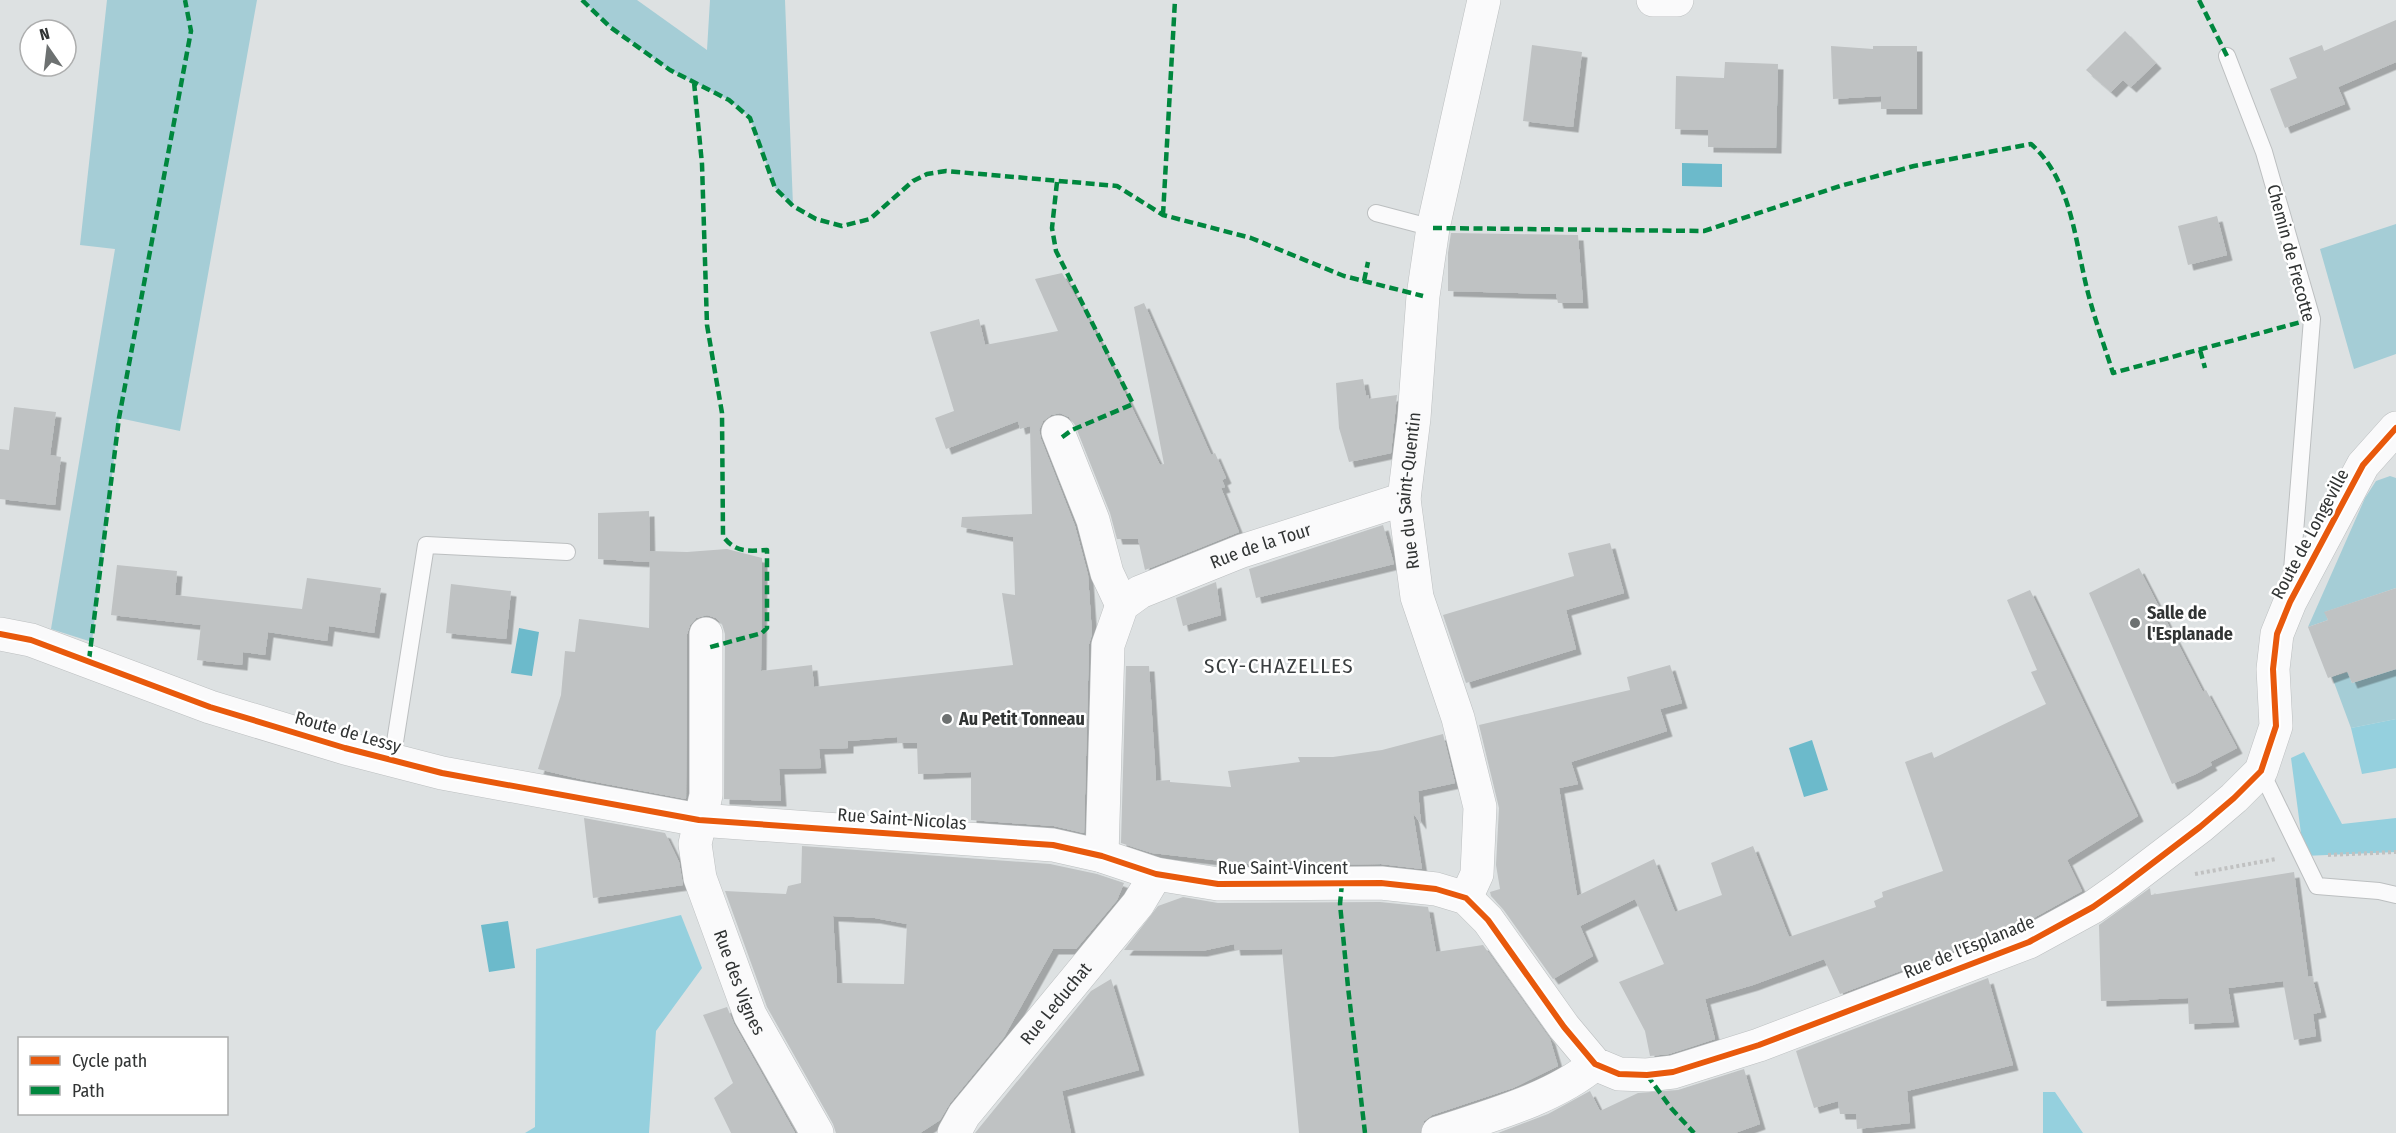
<svg xmlns="http://www.w3.org/2000/svg" width="2396" height="1133" viewBox="0 0 2396 1133" font-family="'Fira Sans Condensed',sans-serif">
<defs>
<filter id="shadow"><feDropShadow dx="5.5" dy="5.5" stdDeviation="0" flood-color="#0004"/></filter>
</defs>
<rect width="100%" height="100%" fill="#dde1e2"/>
<path fill="#a5cdd6" d="M 107,0 L 257,0 L 180,431 L 119,418 L 92,642 L 51,629 L 115,249 L 80,245 Z
M 582,0 L 637,0 L 707,50 L 710,0 L 785,0 L 793,206 L 775,188 L 750,118 L 729,100 L 670,70 L 610,27 Z
M 2396,224 L 2396,354 L 2354,369 L 2320,249 Z
M 2390,476 L 2396,478 L 2396,588 L 2325,612 L 2328,620 L 2308,627 L 2365,498 L 2376,481 Z
M 2396,669 L 2396,719 L 2351,728 L 2332,677 L 2348,672 L 2352,683 Z"/>
<path fill="#95d0de" d="M 2396,719 L 2396,768 L 2362,774 L 2351,728 Z
M 2304,752 L 2342,824 L 2396,818 L 2396,852 L 2304,856 L 2291,758 Z
M 681,915 L 702,968 L 656,1031 L 649,1133 L 525,1133 L 535,1127 L 536,949 Z
M 2043,1092 L 2055,1092 L 2083,1133 L 2043,1133 Z"/>
<path fill="#6cbacb" d="M 1682,163 L 1722,164 L 1722,187 L 1682,186 Z
M 519,628 L 539,632 L 532,676 L 511,673 Z
M 1812,740 L 1828,790 L 1804,797 L 1789,748 Z
M 508,921 L 515,968 L 489,972 L 481,925 Z"/>
<path fill="#bfc2c3" fill-rule="evenodd" filter="url(#shadow)" d="M 2396,20 L 2396,62 L 2338,87 L 2345,104 L 2285,128 L 2270,89 L 2297,78 L 2289,58 L 2322,45 L 2324,51 Z
M 2125,31 L 2156,63 L 2131,87 L 2123,80 L 2111,92 L 2086,70 Z
M 1532,45 L 1582,52 L 1573,127 L 1523,121 Z
M 1831,46 L 1873,49 L 1873,46 L 1917,46 L 1917,109 L 1881,109 L 1881,96 L 1833,99 Z
M 1725,62 L 1778,64 L 1776,148 L 1708,147 L 1708,130 L 1675,129 L 1676,76 L 1724,78 Z
M 2217,216 L 2227,255 L 2188,265 L 2178,226 Z
M 1451,233 L 1578,235 L 1583,303 L 1558,303 L 1556,294 L 1448,291 L 1448,253 Z
M 1062,273 L 1091,324 L 1160,465 L 1164,464 L 1134,307 L 1144,303 L 1211,455 L 1215,453 L 1226,478 L 1222,480 L 1225,487 L 1221,488 L 1239,532 L 1145,570 L 1138,539 L 1117,539 L 1110,513 L 1075,425 L 1069,417 L 1060,413 L 1051,415 L 1043,421 L 1039,430 L 1041,439 L 1075,526 L 1088,575 L 1092,634 L 1089,644 L 1084,833 L 1054,826 L 971,820 L 971,772 L 918,774 L 917,743 L 898,743 L 897,737 L 848,741 L 848,748 L 819,749 L 821,768 L 779,769 L 781,801 L 724,799 L 725,634 L 722,624 L 716,618 L 707,615 L 696,618 L 690,625 L 687,634 L 686,799 L 580,779 L 538,769 L 561,695 L 565,651 L 575,652 L 579,619 L 649,628 L 650,551 L 687,552 L 727,549 L 762,558 L 761,671 L 812,665 L 814,687 L 1013,665 L 1002,593 L 1015,595 L 1013,537 L 961,527 L 962,517 L 1032,514 L 1030,426 L 1020,429 L 1018,421 L 946,449 L 935,418 L 954,411 L 930,332 L 979,319 L 985,345 L 1058,331 L 1035,279 Z
M 1363,379 L 1366,396 L 1369,395 L 1369,399 L 1397,395 L 1391,453 L 1349,462 L 1339,428 L 1336,383 Z
M 14,407 L 56,412 L 50,455 L 61,457 L 55,505 L 0,499 L 0,449 L 9,450 Z
M 649,511 L 650,562 L 598,559 L 598,513 Z
M 1383,525 L 1394,564 L 1256,598 L 1249,569 Z
M 1610,543 L 1624,593 L 1566,610 L 1576,649 L 1466,683 L 1443,615 L 1574,576 L 1568,553 Z
M 117,565 L 177,571 L 175,595 L 302,609 L 307,578 L 381,588 L 374,633 L 329,626 L 327,641 L 268,632 L 265,655 L 243,652 L 242,665 L 197,660 L 201,625 L 111,615 Z
M 2139,568 L 2203,692 L 2206,690 L 2237,748 L 2210,762 L 2212,765 L 2196,774 L 2172,784 L 2089,593 Z
M 1216,582 L 1221,615 L 1183,626 L 1176,598 Z
M 451,584 L 511,591 L 506,639 L 446,633 Z
M 2396,588 L 2396,669 L 2352,683 L 2347,671 L 2328,678 L 2308,627 L 2328,620 L 2324,612 Z
M 2030,590 L 2138,816 L 2067,860 L 2082,891 L 2021,925 L 1840,994 L 1824,959 L 1753,985 L 1705,999 L 1715,1039 L 1669,1054 L 1650,1056 L 1645,1031 L 1619,982 L 1664,964 L 1635,899 L 1580,926 L 1593,956 L 1553,979 L 1503,909 L 1491,896 L 1490,892 L 1500,889 L 1496,865 L 1499,808 L 1479,725 L 1630,690 L 1627,677 L 1670,665 L 1682,703 L 1660,709 L 1667,731 L 1571,762 L 1578,784 L 1559,788 L 1577,896 L 1654,859 L 1675,912 L 1722,895 L 1711,863 L 1753,846 L 1789,937 L 1876,907 L 1874,901 L 1883,897 L 1882,892 L 1943,871 L 1905,762 L 1932,752 L 1934,758 L 2046,704 L 2031,672 L 2037,670 L 2007,600 Z
M 1126,666 L 1149,666 L 1156,781 L 1170,780 L 1170,782 L 1231,787 L 1228,771 L 1300,762 L 1298,757 L 1333,757 L 1382,750 L 1443,734 L 1455,783 L 1418,791 L 1421,824 L 1413,813 L 1422,869 L 1381,864 L 1257,865 L 1152,853 L 1121,843 Z
M 584,818 L 665,833 L 679,862 L 683,885 L 593,898 Z
M 802,846 L 1050,864 L 1097,874 L 1124,883 L 1117,900 L 1076,949 L 1053,949 L 1004,1037 L 950,1103 L 940,1120 L 920,1133 L 836,1133 L 833,1124 L 767,1007 L 725,891 L 786,894 L 788,886 L 801,883 ZM 833,916 L 875,918 L 907,924 L 904,984 L 837,983 Z
M 2294,872 L 2308,977 L 2312,976 L 2321,1012 L 2313,1014 L 2316,1036 L 2294,1040 L 2283,981 L 2228,988 L 2234,1022 L 2189,1024 L 2188,998 L 2101,1001 L 2099,925 L 2150,888 L 2151,895 Z
M 1183,897 L 1218,903 L 1380,902 L 1428,907 L 1436,952 L 1483,945 L 1550,1039 L 1558,1066 L 1513,1088 L 1432,1115 L 1424,1121 L 1420,1133 L 1299,1133 L 1282,949 L 1235,950 L 1234,944 L 1202,951 L 1124,950 L 1158,906 Z
M 1988,978 L 2013,1065 L 1907,1091 L 1910,1123 L 1857,1129 L 1856,1114 L 1840,1114 L 1838,1101 L 1814,1108 L 1796,1051 Z
M 1111,979 L 1139,1070 L 1062,1091 L 1071,1133 L 975,1133 L 1091,991 Z
M 727,1007 L 734,1024 L 795,1133 L 731,1133 L 714,1098 L 733,1083 L 703,1015 Z
M 1744,1069 L 1760,1124 L 1735,1133 L 1498,1133 L 1548,1114 L 1590,1091 L 1600,1111 L 1638,1093 L 1678,1090 Z"/>
<g fill="none" stroke-linecap="round" stroke-linejoin="round">
<defs>
<path id="service" d="M 2227,56 L 2264,152 L 2312,319 L 2291,583
M 1376,213 L 1433,228
M 392,761 L 426,545 L 567,552
M 2261,771 L 2317,886 L 2379,891 L 2396,895"/>
<g id="minor">
<path d="M 1653,0 L 1677,0"/>
<path d="M 1058,432 L 1093,520 L 1107,573 L 1122,605"/>
<path id="s1" d="M 706,634 L 706,795 L 695,844 L 700,878 L 750,1015 L 817,1133"/>
<path id="s2" d="M 1102,856 L 1108,645 L 1122,605 L 1140,592 L 1242,551 L 1404,499"/>
<path id="s3" d="M 954,1133 L 964,1115 L 1138,904 L 1156,874"/>
<path d="M 1438,1133 C 1489,1116 1553,1099 1595,1064"/>
</g>
<g id="tertiary">
<path d="M 0,634 L 31,640 L 210,707 L 345,748 L 442,773 L 699,820 L 1053,845 L 1102,856 L 1156,874 L 1218,884 L 1381,883 L 1436,889 L 1466,898 L 1488,920 L 1564,1027 L 1595,1064 L 1619,1074 L 1647,1075 L 1673,1072 L 1759,1045 L 2029,942 L 2093,907 L 2120,888 L 2200,827 L 2234,798 L 2261,771 L 2276,726 L 2273,669 L 2277,634 L 2290,602 L 2363,465 L 2396,428"/>
<path id="s4" d="M 1466,898 L 1477,874 L 1480,807 L 1458,718 L 1417,597 L 1404,499 L 1414,418 L 1423,296 L 1433,228 L 1484,0"/>
</g>
</defs>
<use href="#service" stroke="#bcbfc0" stroke-width="18"/>
<use href="#minor" stroke="#bcbfc0" stroke-width="34"/>
<use href="#tertiary" stroke="#bcbfc0" stroke-width="34"/>
<path stroke="#c0c1c1" stroke-width="4" stroke-dasharray="3 3" stroke-linecap="butt" d="M 2328,855 L 2396,852
M 2195,874 L 2276,859"/>
<use href="#service" stroke="#fafafb" stroke-width="16"/>
<use href="#minor" stroke="#fafafb" stroke-width="33"/>
<use href="#tertiary" stroke="#fafafb" stroke-width="33"/>
<path stroke="#00873e" stroke-width="4.5" stroke-dasharray="9 4.5" stroke-linecap="butt" d="M 582,0 L 610,27 L 670,70 L 729,100 L 750,118 L 775,188 L 793,206 L 816,219 L 842,226 L 870,219 L 913,181 L 927,174 L 946,171 L 1117,186 L 1163,215 L 1251,238 L 1344,276 L 1423,296
M 2199,0 L 2227,56
M 694,82 L 702,164 L 707,325 L 722,413 L 723,536 C 735,553 748,551 767,550 L 767,628 L 762,633 L 707,648
M 1057,182 L 1052,228 L 1056,251 L 1133,404 L 1072,430 L 1061,438
M 1163,215 L 1175,0
M 1433,228 L 1704,231 L 1840,186 L 1914,166 L 2031,144 C 2071,179 2075,240 2087,289 C 2094,317 2104,345 2113,373 L 2312,319
M 1364,281 L 1368,262
M 2200,350 L 2205,368
M 89,660 L 119,418 L 191,31 L 185,0
M 1342,883 L 1340,904 L 1348,987 L 1365,1133
M 1647,1075 L 1671,1108 L 1694,1133"/>
<defs>
<path id="cycleway" d="M 0,634 L 31,640 L 210,707 L 345,748 L 442,773 L 699,820 L 1053,845 L 1102,856 L 1156,874 L 1218,884 L 1381,883 L 1436,889 L 1466,898 L 1488,920 L 1564,1027 L 1595,1064 L 1619,1074 L 1647,1075 L 1673,1072 L 1759,1045 L 2029,942 L 2093,907 L 2120,888 L 2200,827 L 2234,798 L 2261,771 L 2276,726 L 2273,669 L 2277,634 L 2290,602 L 2363,465 L 2396,428"/>
</defs>
<use href="#cycleway" stroke="#fff" stroke-width="10"/>
<use href="#cycleway" stroke="#e8590c" stroke-width="6"/>
</g>
<g fill="#6d7171" stroke="#fff" stroke-width="2">
<circle cx="2135" cy="623" r="6"/>
<circle cx="947" cy="719" r="6"/>
</g>
<g text-anchor="middle" dominant-baseline="central" stroke-width="5" stroke-linejoin="round" paint-order="stroke">
<g font-size="18" fill="#313434" stroke="#fff">
<text transform="translate(2291 253) rotate(75)">Chemin de Frecotte</text>
<text stroke="none"><textPath href="#s4" startOffset="420">Rue du Saint-Quentin</textPath></text>
<text transform="translate(2310 534) rotate(-62)">Route de Longeville</text>
<text stroke="none"><textPath href="#s2" startOffset="405">Rue de la Tour</textPath></text>
<text transform="translate(348 732) rotate(16)">Route de Lessy</text>
<text transform="translate(902 819) rotate(4)">Rue Saint-Nicolas</text>
<text x="1283" y="868">Rue Saint-Vincent</text>
<text transform="translate(1969 947) rotate(-22)">Rue de l'Esplanade</text>
<text stroke="none"><textPath href="#s1" startOffset="357">Rue des Vignes</textPath></text>
<text stroke="none"><textPath href="#s3" startOffset="165">Rue Leduchat</textPath></text>
</g>
<g font-size="18" font-weight="bold" fill="#313434" stroke="#fff" text-anchor="start">
<text x="2147" y="613">Salle de<tspan x="2147" dy="21">l'Esplanade</tspan></text>
<text x="959" y="719">Au Petit Tonneau</text>
</g>
<g font-size="21" letter-spacing="1.5" fill="#3a3e40" stroke="#fff">
<text x="1279" y="666">SCY-CHAZELLES</text>
</g>
</g>
<rect x="18" y="1037" width="210" height="78" fill="#ffffff" stroke="#adaeae" stroke-width="1.5"/>
<rect x="30" y="1056" width="30" height="9" fill="#e8590c" stroke="#adaeae" stroke-width="1.5"/>
<text x="72" y="1067" font-size="18" fill="#313434">Cycle path</text>
<rect x="30" y="1086" width="30" height="9" fill="#00873e" stroke="#adaeae" stroke-width="1.5"/>
<text x="72" y="1097" font-size="18" fill="#313434">Path</text>
<g transform="translate(48 48) rotate(346)"><circle r="28" fill="#ffffff" stroke="#adaeae" stroke-width="1.5"/>
<path d="M0-4.5L10 22L0 15L-10 22Z" fill="#6d7171"/>
<text y="-9" font-size="16" font-weight="bold" text-anchor="middle" fill="#313434">N</text>
</g>
</svg>
